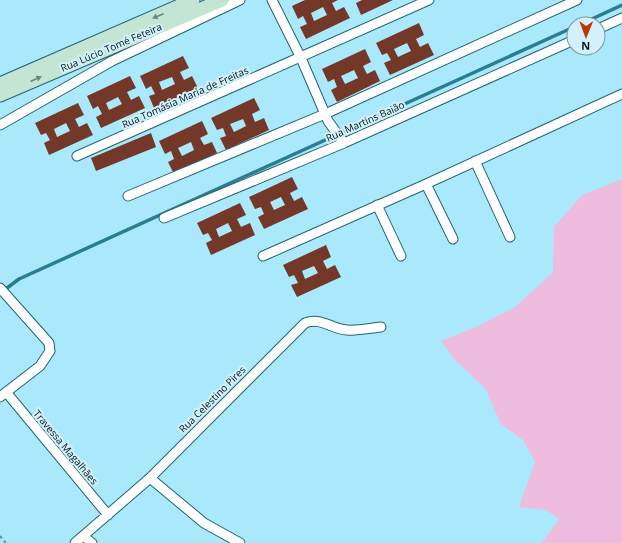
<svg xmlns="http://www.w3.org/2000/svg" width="622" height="543" viewBox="0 0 622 543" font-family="'Open Sans',sans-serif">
<rect width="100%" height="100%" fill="#a9e9fb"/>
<path fill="#edbcdf" d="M 622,179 L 622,543 L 542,543 L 559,519 L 546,510 L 519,507 L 535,462 L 523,440 L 501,424 L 485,388 L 455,360 L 441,341 L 476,327 L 515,307 L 553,272 L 554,227 L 582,195 Z"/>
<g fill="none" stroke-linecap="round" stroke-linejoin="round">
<path stroke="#2b7d91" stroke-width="3.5" d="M 581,24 L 622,5
M 3,291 L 19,279 L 574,27"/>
</g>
<path fill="#733828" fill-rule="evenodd" d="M 305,0 L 338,0 L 332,3 L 336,11 L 344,7 L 350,18 L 306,39 L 300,27 L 307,24 L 303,16 L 298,19 L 292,6 ZM 323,7 L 327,15 L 314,21 L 311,13 Z
M 362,0 L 393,0 L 361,15 L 356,3 Z
M 419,23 L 424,35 L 416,39 L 420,47 L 428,43 L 434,55 L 390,75 L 384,63 L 391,60 L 387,53 L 382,55 L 376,43 ZM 407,43 L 411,51 L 398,57 L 394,49 Z
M 365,49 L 371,62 L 363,66 L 367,74 L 375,70 L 380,81 L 337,102 L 331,90 L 337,87 L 334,79 L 328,82 L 322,69 ZM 354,70 L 358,78 L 345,84 L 341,76 Z
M 183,56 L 189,68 L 180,72 L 184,80 L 192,76 L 198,88 L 154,108 L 149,96 L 155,94 L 151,86 L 146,89 L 140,76 ZM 172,77 L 175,84 L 162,90 L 159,82 Z
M 130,76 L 136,88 L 127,92 L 131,100 L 139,96 L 145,108 L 101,128 L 96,117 L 102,114 L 98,106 L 93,109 L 87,96 ZM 118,97 L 122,104 L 109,110 L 106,103 Z
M 254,98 L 260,110 L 252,114 L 255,122 L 264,118 L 269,130 L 226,150 L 220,138 L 226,136 L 223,128 L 217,130 L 211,118 ZM 243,119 L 246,126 L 234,132 L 230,124 Z
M 78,103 L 84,115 L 75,119 L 79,127 L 87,123 L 93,135 L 49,155 L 44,143 L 50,140 L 46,133 L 41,135 L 35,123 ZM 66,123 L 70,131 L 57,137 L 54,129 Z
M 202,121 L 208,134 L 200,138 L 204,145 L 212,142 L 217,153 L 174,174 L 168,162 L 174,159 L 171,151 L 165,154 L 159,141 ZM 191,142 L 194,150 L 182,156 L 178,148 Z
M 151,133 L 156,147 L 96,171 L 91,158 Z
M 292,177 L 298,189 L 290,193 L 294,201 L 302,197 L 308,209 L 264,229 L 258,217 L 264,214 L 261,207 L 255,209 L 249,197 ZM 281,197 L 285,205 L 274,210 L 270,202 Z
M 240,203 L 246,215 L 237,219 L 241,227 L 250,223 L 255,235 L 211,255 L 206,243 L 212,240 L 208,233 L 203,235 L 197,223 ZM 228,223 L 232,231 L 219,237 L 216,229 Z
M 326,245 L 331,257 L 323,261 L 327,269 L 335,265 L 341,277 L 297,297 L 291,285 L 298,283 L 294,275 L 289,277 L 283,265 ZM 314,266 L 318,273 L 305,279 L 302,271 Z"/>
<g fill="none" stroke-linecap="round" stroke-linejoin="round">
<defs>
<path id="minor" d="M 272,0 L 301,58 L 328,121 L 344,143
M 598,29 L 622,18
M 0,125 L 112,61 L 240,0
M 77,156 L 429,0
M 475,161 L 510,237
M 426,184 L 453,239
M 128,196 L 325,114 L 577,0
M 377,205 L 401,256
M 164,218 L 344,143 L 574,40
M 263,256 L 426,184 L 622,94
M 0,288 L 49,343 L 50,351 L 40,366 L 0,397
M 6,392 L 108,515
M 150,478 L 204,523 L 240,543
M 83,536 L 92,543
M 75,543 L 150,478 L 305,323 C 322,317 331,329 347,330 C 358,331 370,328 381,327"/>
<path id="secondary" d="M 0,84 L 193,0
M 0,95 L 222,0"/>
</defs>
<use href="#minor" stroke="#226473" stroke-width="11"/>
<use href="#secondary" stroke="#226473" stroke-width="15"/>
<path stroke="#618f9c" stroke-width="2" stroke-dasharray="3 3" stroke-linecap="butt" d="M 0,536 L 6,543"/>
<use href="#minor" stroke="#fff" stroke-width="9"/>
<use href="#secondary" stroke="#c4e5d4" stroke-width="13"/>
</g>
<defs><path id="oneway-solid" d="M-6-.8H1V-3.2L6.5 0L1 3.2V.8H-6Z"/></defs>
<g fill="#6c8781">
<use href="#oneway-solid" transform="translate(158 16) rotate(157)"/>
<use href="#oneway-solid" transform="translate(36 79) rotate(-24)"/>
</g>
<g text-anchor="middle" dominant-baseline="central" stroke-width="4" stroke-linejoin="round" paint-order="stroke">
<g font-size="10" fill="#00141b" stroke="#d2f1fa">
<text transform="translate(111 47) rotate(-23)">Rua Lúcio Tomé Feteira</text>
<text transform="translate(185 97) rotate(-24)">Rua Tomásia Maria de Freitas</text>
<text transform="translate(365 121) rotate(-24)">Rua Martins Baião</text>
<text transform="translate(212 399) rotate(-45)">Rua Celestino Pires</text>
<text transform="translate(66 447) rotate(50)">Travessa Magalhães</text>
</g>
</g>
<g transform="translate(586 36) rotate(181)"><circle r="19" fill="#d2f1fa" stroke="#7e99a1"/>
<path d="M0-3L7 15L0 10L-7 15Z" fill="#bd3500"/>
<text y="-6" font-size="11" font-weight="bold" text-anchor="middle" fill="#00141b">N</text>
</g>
</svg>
